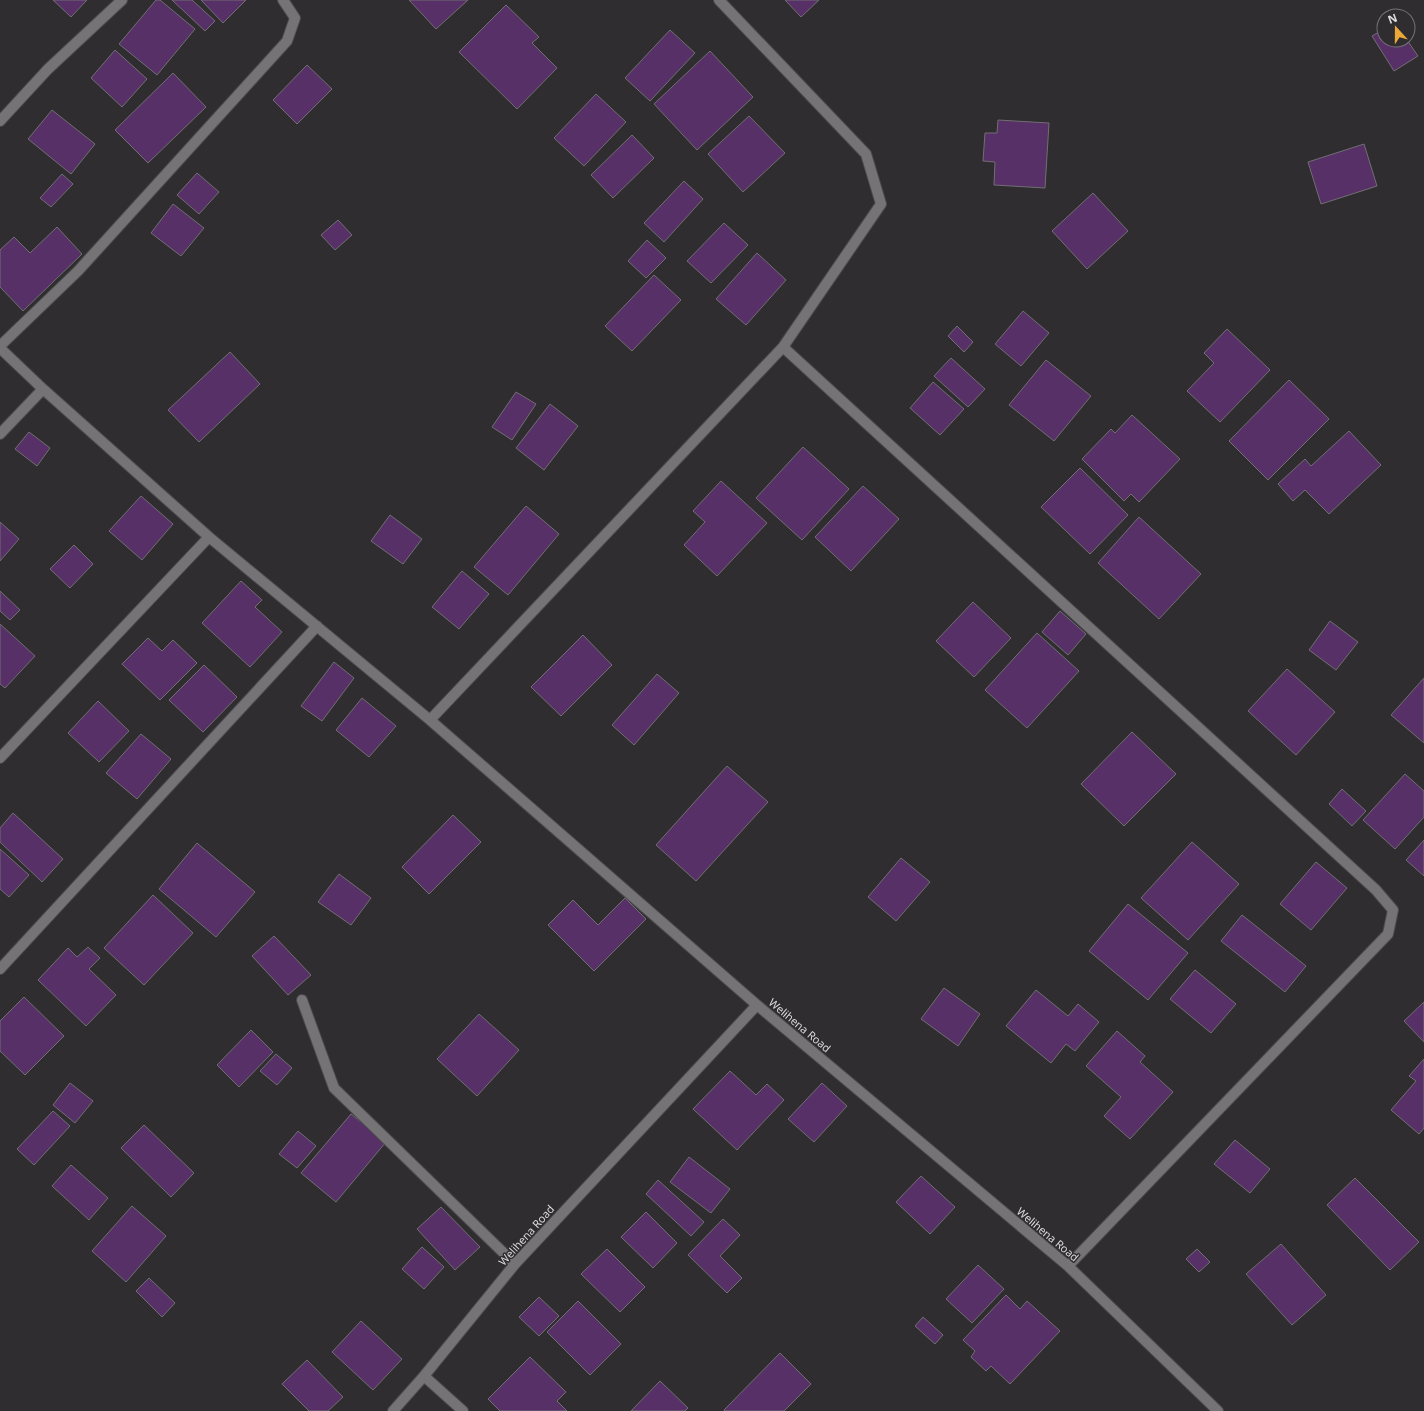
<svg xmlns="http://www.w3.org/2000/svg" width="1424" height="1411" viewBox="0 0 1424 1411" font-family="'Open Sans',sans-serif">
<rect width="100%" height="100%" fill="#2f2d30"/>
<path fill="#563066" stroke="#716f72" d="M 53,0 L 87,0 L 71,17 Z
M 156,0 L 160,0 L 195,29 L 157,75 L 119,44 Z
M 172,0 L 192,0 L 215,21 L 205,31 Z
M 201,0 L 246,0 L 223,23 Z
M 409,0 L 468,0 L 436,29 Z
M 785,0 L 819,0 L 801,17 Z
M 506,5 L 539,37 L 532,43 L 557,68 L 517,109 L 459,52 Z
M 1384,29 L 1384,40 L 1407,40 L 1418,56 L 1394,71 L 1372,36 Z
M 670,30 L 695,53 L 650,101 L 625,78 Z
M 115,50 L 147,79 L 122,107 L 91,78 Z
M 710,51 L 753,97 L 697,150 L 654,104 Z
M 307,65 L 332,89 L 297,124 L 273,100 Z
M 173,73 L 206,107 L 148,163 L 115,130 Z
M 596,94 L 626,122 L 584,166 L 554,138 Z
M 52,110 L 95,144 L 71,174 L 28,139 Z
M 749,116 L 785,153 L 743,192 L 708,154 Z
M 998,120 L 1049,123 L 1045,188 L 994,185 L 995,162 L 983,161 L 985,133 L 997,133 Z
M 632,135 L 654,158 L 613,198 L 591,175 Z
M 1364,144 L 1377,186 L 1321,204 L 1308,162 Z
M 197,173 L 219,192 L 199,214 L 177,195 Z
M 62,174 L 73,184 L 51,207 L 40,198 Z
M 684,181 L 703,199 L 664,242 L 644,223 Z
M 1093,193 L 1128,231 L 1087,269 L 1052,231 Z
M 173,204 L 204,228 L 181,256 L 151,233 Z
M 338,220 L 352,235 L 335,250 L 321,235 Z
M 724,223 L 748,245 L 711,283 L 687,261 Z
M 57,227 L 82,254 L 23,311 L 0,287 L 0,250 L 14,237 L 30,253 Z
M 647,240 L 666,258 L 646,278 L 628,261 Z
M 757,253 L 786,280 L 746,325 L 716,299 Z
M 654,275 L 681,300 L 632,351 L 605,326 Z
M 1023,311 L 1049,333 L 1021,366 L 995,344 Z
M 957,326 L 973,342 L 964,352 L 948,336 Z
M 1227,329 L 1270,370 L 1220,422 L 1187,391 L 1214,363 L 1204,353 Z
M 230,352 L 260,384 L 199,442 L 168,410 Z
M 951,358 L 985,389 L 968,407 L 934,376 Z
M 1046,360 L 1091,396 L 1054,441 L 1009,405 Z
M 1289,380 L 1329,419 L 1268,480 L 1229,441 Z
M 933,382 L 964,409 L 940,435 L 910,408 Z
M 516,392 L 536,404 L 512,440 L 492,427 Z
M 550,404 L 578,426 L 544,470 L 516,448 Z
M 1132,415 L 1180,459 L 1139,502 L 1131,494 L 1124,501 L 1082,459 L 1111,429 L 1115,433 Z
M 1349,431 L 1381,465 L 1329,514 L 1305,490 L 1293,501 L 1278,484 L 1305,459 L 1311,466 Z
M 29,432 L 50,448 L 37,466 L 15,449 Z
M 803,447 L 849,489 L 802,540 L 756,498 Z
M 1080,468 L 1128,515 L 1090,554 L 1041,507 Z
M 721,481 L 767,523 L 717,576 L 684,545 L 705,522 L 693,511 Z
M 863,486 L 899,519 L 851,571 L 815,537 Z
M 141,496 L 173,524 L 142,560 L 109,531 Z
M 526,506 L 559,534 L 508,595 L 474,567 Z
M 390,515 L 422,539 L 403,564 L 371,541 Z
M 1139,517 L 1201,574 L 1159,619 L 1098,563 Z
M 0,522 L 19,539 L 0,561 Z
M 74,545 L 93,564 L 70,588 L 50,569 Z
M 462,571 L 489,594 L 459,629 L 432,607 Z
M 241,581 L 262,600 L 255,607 L 282,632 L 250,667 L 202,623 Z
M 0,591 L 20,610 L 10,620 L 0,611 Z
M 973,602 L 1011,638 L 974,677 L 936,641 Z
M 1060,611 L 1086,634 L 1068,655 L 1042,632 Z
M 1330,621 L 1358,642 L 1336,670 L 1309,650 Z
M 0,624 L 35,656 L 5,688 L 0,684 Z
M 1037,633 L 1079,671 L 1027,728 L 985,690 Z
M 583,635 L 612,665 L 561,716 L 531,687 Z
M 148,638 L 162,651 L 173,640 L 197,663 L 160,700 L 122,664 Z
M 334,662 L 354,678 L 322,721 L 301,706 Z
M 204,665 L 237,697 L 203,732 L 169,700 Z
M 1287,669 L 1335,712 L 1296,755 L 1248,711 Z
M 657,674 L 679,693 L 634,745 L 612,725 Z
M 1424,678 L 1424,743 L 1391,715 Z
M 362,698 L 396,726 L 369,757 L 336,730 Z
M 98,701 L 129,731 L 99,762 L 68,733 Z
M 1132,732 L 1176,774 L 1124,826 L 1081,784 Z
M 141,734 L 171,759 L 137,799 L 106,773 Z
M 727,766 L 768,802 L 696,881 L 656,845 Z
M 1405,774 L 1424,791 L 1424,817 L 1395,849 L 1363,820 Z
M 1342,789 L 1366,811 L 1352,826 L 1329,804 Z
M 13,813 L 63,859 L 42,882 L 0,842 L 0,828 Z
M 453,815 L 481,842 L 429,894 L 402,867 Z
M 1424,840 L 1424,876 L 1406,860 Z
M 1192,842 L 1239,884 L 1188,940 L 1141,898 Z
M 197,843 L 255,892 L 216,937 L 159,889 Z
M 0,849 L 29,875 L 9,897 L 0,889 Z
M 901,858 L 930,882 L 896,921 L 868,897 Z
M 1316,862 L 1347,888 L 1311,930 L 1280,904 Z
M 339,874 L 371,898 L 351,925 L 318,902 Z
M 153,895 L 193,933 L 144,985 L 104,948 Z
M 625,898 L 646,919 L 594,971 L 548,925 L 573,900 L 598,925 Z
M 1128,904 L 1188,953 L 1148,1000 L 1089,951 Z
M 1242,915 L 1306,966 L 1285,992 L 1221,941 Z
M 274,936 L 311,975 L 288,995 L 252,956 Z
M 88,947 L 100,958 L 89,969 L 116,995 L 86,1026 L 38,980 L 68,948 L 77,957 Z
M 1195,970 L 1236,1004 L 1211,1033 L 1170,999 Z
M 944,988 L 980,1014 L 958,1046 L 921,1019 Z
M 1036,990 L 1068,1016 L 1078,1004 L 1099,1022 L 1075,1051 L 1066,1044 L 1051,1063 L 1006,1026 Z
M 24,997 L 64,1036 L 25,1075 L 0,1051 L 0,1021 Z
M 1424,1002 L 1424,1042 L 1404,1021 Z
M 479,1014 L 519,1050 L 477,1096 L 437,1059 Z
M 251,1030 L 273,1052 L 239,1087 L 217,1065 Z
M 1117,1031 L 1145,1056 L 1140,1062 L 1173,1092 L 1130,1139 L 1104,1116 L 1121,1097 L 1086,1066 Z
M 276,1054 L 292,1068 L 277,1085 L 260,1071 Z
M 1424,1059 L 1424,1128 L 1419,1134 L 1391,1110 L 1416,1081 L 1409,1076 Z
M 730,1071 L 756,1095 L 767,1084 L 784,1100 L 737,1150 L 693,1109 Z
M 70,1083 L 93,1101 L 75,1123 L 53,1105 Z
M 822,1083 L 847,1106 L 814,1142 L 788,1119 Z
M 53,1111 L 70,1126 L 34,1165 L 17,1149 Z
M 351,1114 L 386,1142 L 336,1202 L 301,1173 Z
M 144,1125 L 194,1173 L 171,1197 L 121,1148 Z
M 298,1131 L 316,1146 L 297,1168 L 279,1154 Z
M 1235,1140 L 1270,1169 L 1250,1193 L 1214,1164 Z
M 689,1157 L 730,1189 L 711,1213 L 670,1182 Z
M 71,1165 L 108,1198 L 89,1220 L 52,1186 Z
M 921,1176 L 955,1207 L 930,1234 L 896,1202 Z
M 1355,1178 L 1419,1242 L 1390,1270 L 1327,1205 Z
M 658,1180 L 704,1222 L 691,1236 L 646,1194 Z
M 132,1206 L 166,1236 L 126,1282 L 92,1251 Z
M 441,1207 L 480,1247 L 455,1270 L 417,1229 Z
M 646,1212 L 677,1243 L 653,1268 L 621,1237 Z
M 723,1219 L 740,1235 L 720,1256 L 742,1278 L 727,1293 L 688,1255 Z
M 1281,1244 L 1326,1295 L 1292,1325 L 1246,1274 Z
M 422,1247 L 444,1267 L 424,1289 L 402,1269 Z
M 607,1249 L 645,1287 L 620,1312 L 581,1274 Z
M 1197,1249 L 1210,1262 L 1199,1272 L 1186,1259 Z
M 978,1265 L 1004,1289 L 972,1323 L 946,1299 Z
M 149,1278 L 175,1303 L 162,1317 L 136,1291 Z
M 1006,1295 L 1020,1309 L 1027,1301 L 1060,1331 L 1010,1384 L 991,1366 L 986,1371 L 971,1357 L 975,1351 L 963,1340 Z
M 539,1297 L 559,1316 L 539,1336 L 519,1317 Z
M 578,1301 L 621,1344 L 590,1375 L 547,1332 Z
M 923,1317 L 943,1335 L 935,1344 L 915,1326 Z
M 361,1321 L 402,1359 L 373,1390 L 332,1352 Z
M 780,1353 L 811,1384 L 784,1411 L 725,1411 L 724,1410 Z
M 530,1357 L 566,1392 L 557,1401 L 567,1411 L 500,1411 L 488,1399 Z
M 307,1360 L 343,1397 L 328,1411 L 309,1411 L 282,1384 Z
M 660,1381 L 688,1408 L 685,1411 L 631,1411 Z"/>
<g fill="none" stroke-linecap="round" stroke-linejoin="round">
<defs>
<path id="minor" d="M 0,121 L 48,69 L 122,0
M 0,346 L 78,271 L 287,41 L 295,18 L 283,0
M 783,347 L 1376,890 L 1393,910 L 1388,934 L 1068,1266
M 0,348 L 43,389 L 209,537 L 430,720 L 757,1005
M 0,434 L 43,389
M 430,720 L 783,347 L 881,204 L 866,154 L 719,0
M 0,758 L 209,537
M 0,969 L 317,626
M 302,1000 L 334,1088 L 515,1264
M 424,1376 L 463,1411
M 393,1411 L 424,1376 L 515,1264 L 757,1005 L 1068,1266 L 1218,1411"/>
</defs>
<use href="#minor" stroke="#4b4a4c" stroke-width="12"/>
<use href="#minor" stroke="#767377" stroke-width="10"/>
</g>
<g text-anchor="middle" dominant-baseline="central" stroke-width="3" stroke-linejoin="round" paint-order="stroke">
<g font-size="11" fill="#e0dfe1" stroke="#2f2d30">
<text transform="translate(800 1025) rotate(40)">Welihena Road</text>
<text transform="translate(1048 1234) rotate(40)">Welihena Road</text>
<text transform="translate(526 1235) rotate(-48)">Welihena Road</text>
</g>
</g>
<g transform="translate(1396 28) rotate(339)"><circle r="19" fill="#2f2d30" stroke="#767477"/>
<path d="M0-3L7 15L0 10L-7 15Z" fill="#eca93a"/>
<text y="-6" font-size="11" font-weight="bold" text-anchor="middle" fill="#e0dfe1">N</text>
</g>
</svg>
